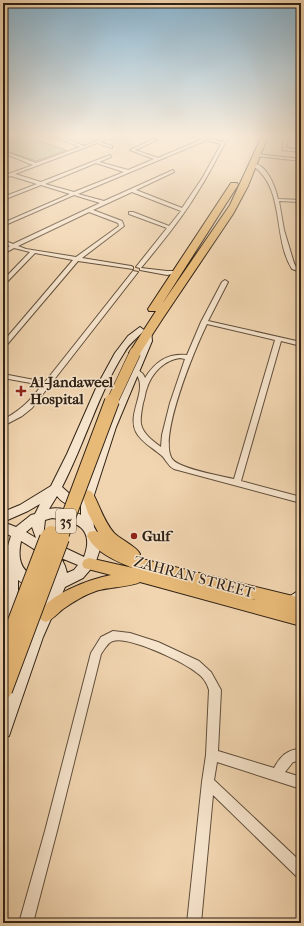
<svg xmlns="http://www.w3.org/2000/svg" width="304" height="926" viewBox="0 0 304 926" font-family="'IM FELL French Canon',serif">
<rect width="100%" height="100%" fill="#f1d5b0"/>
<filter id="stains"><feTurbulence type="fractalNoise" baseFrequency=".005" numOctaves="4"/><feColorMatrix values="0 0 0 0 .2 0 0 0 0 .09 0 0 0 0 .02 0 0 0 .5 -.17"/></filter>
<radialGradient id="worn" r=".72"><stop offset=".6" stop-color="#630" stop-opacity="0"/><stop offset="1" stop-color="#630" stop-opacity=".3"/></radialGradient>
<path fill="#b8be8d" stroke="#747050" d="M 25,136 L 66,150 L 36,161 L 3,150 L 3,137 Z"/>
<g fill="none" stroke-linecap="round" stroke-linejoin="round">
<defs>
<path id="street" d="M 53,136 L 59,136 L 84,146 L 109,136 L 115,136 L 100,142 L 112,146 L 112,148 L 97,143 L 15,174 L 41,182 L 110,155 L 111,157 L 99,162 L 128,170 L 154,159 L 130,150 L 154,139 L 157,140 L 135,150 L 158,158 L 203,139 L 191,136 L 198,136 L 222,142 L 225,136 L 229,136 C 219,153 211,171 200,188 C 183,217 163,241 141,268 L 167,271 L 178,271 L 178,273 L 167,275 L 140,270 L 140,268 L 136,267 L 167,228 L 129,214 L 129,212 L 133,212 L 169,226 L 181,211 L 132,192 L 93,210 L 122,221 L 124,226 L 82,258 L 131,266 L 133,267 L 133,269 L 78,261 L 5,347 L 3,348 L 3,342 L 73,260 L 35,253 L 5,284 L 3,285 L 3,280 L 30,252 L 14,248 L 3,254 L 3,250 L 10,246 L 3,244 L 3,240 L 13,244 L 100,203 L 74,195 L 3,226 L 3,223 L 70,194 L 41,185 L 3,200 L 3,197 L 37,184 L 11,176 L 3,178 L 3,176 L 33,165 L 3,153 L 3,151 L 36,163 L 80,147 ZM 207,140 L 221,144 L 203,177 L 182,208 L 136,190 L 174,172 L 173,170 L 104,201 L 78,194 ZM 96,163 L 124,172 L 74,192 L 45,184 ZM 89,212 L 118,223 L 119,226 L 76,257 L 26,249 L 18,246 Z
M 284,136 L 288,136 L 286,148 L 301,150 L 301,152 L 283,150 Z
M 256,154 L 301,159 L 301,161 L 257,156 Z
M 252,163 C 267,164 275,186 278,199 L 301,200 L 301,202 L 279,201 L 284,230 L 294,263 L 296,267 L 301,268 L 301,272 L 292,269 C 272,237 286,188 252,165 Z
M 133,271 L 138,272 L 32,408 L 22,416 L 3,426 L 3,420 C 22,409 29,402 42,385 L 3,378 L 3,374 L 45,382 Z
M 225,280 L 228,282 L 208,321 L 301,342 L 301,346 L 281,341 L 241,481 L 301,497 L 301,503 L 174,469 C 167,465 166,459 161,455 C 153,448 141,442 136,432 C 127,414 146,393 138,377 C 136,375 133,372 132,370 L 135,368 L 137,369 L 143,374 L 145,378 C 155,362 167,353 187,355 L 201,322 L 222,282 ZM 207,324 L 275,340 L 234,479 C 221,476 181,469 173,460 C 156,441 196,346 207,324 ZM 180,358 L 185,359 L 170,403 L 162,435 L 161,447 C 153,441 143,434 141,424 C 140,417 142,409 143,403 C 145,398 145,392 147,388 C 152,373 164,360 180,358 Z
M 113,631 L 130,633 L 158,642 L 199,661 L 211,672 L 221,690 L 218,751 L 274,768 C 280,757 287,749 301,749 L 301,761 L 293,762 L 285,772 L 301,777 L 301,789 L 217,762 L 214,780 L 301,862 L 301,878 L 296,876 L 213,795 L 201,923 L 187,923 L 202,782 L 206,755 L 209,690 C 207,683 203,677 197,673 C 184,662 129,636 113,641 C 108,642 104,650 101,654 L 57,831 L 33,923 L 19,923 L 45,831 L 91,653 L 101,637 Z"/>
<path id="secondary" d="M 140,327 L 144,330 C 138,338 129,343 124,353 C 98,394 85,443 62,487 L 72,496 L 82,496 L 106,427 L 144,341 L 144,332 L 148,329 L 151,330 L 152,341 L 116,427 L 94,495 L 92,507 L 94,527 L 99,536 L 100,549 L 95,564 L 83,578 L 65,587 L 43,637 L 11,730 L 9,736 L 3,738 L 3,708 L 29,637 L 51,589 C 38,590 27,587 18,580 L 18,591 L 10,623 L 8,627 L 3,629 L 5,568 L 7,564 L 6,552 L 11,536 L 3,532 L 3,522 L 16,527 L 31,515 L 35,514 L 40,504 L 28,511 L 3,522 L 3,512 L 20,505 L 51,486 L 67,454 L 97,386 L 115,353 L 128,336 ZM 57,496 C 63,504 71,507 81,505 L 81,515 C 73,510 58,507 49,509 ZM 52,518 C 76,521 95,528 84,557 L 63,547 L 46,533 L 44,529 L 45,520 ZM 32,527 L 36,538 L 26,532 ZM 21,541 C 34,549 54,559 54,577 C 28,580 15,568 21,541 ZM 61,558 L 78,565 L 74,570 L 67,573 L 65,566 Z
M 301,589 L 301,603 L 292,608 L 287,606 L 285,602 L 287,598 Z"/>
<path id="primary" d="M 88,490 L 92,492 C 100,506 103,520 114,533 C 121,540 136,546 140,554 L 138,558 L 301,598 L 301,612 L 241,596 L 301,612 L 301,626 L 140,582 C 131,587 108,587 96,591 C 84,595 73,602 63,609 C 57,614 53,619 46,622 L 41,620 L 38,615 C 48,594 90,579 111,575 L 84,568 L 82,564 L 84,560 L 89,558 L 133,568 C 116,561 96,553 87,536 L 89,532 L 94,531 L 98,532 L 88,513 L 82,495 L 84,492 Z"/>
<path id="highway" d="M 262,136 L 268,136 L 248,186 L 233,214 L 163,318 L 139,355 L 131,355 L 129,353 L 156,311 L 149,311 L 148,309 L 231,183 L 237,183 L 238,185 L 162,304 L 230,205 Z"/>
</defs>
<use href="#street" stroke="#604e3b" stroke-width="2"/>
<use href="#secondary" stroke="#2f2114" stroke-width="2"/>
<use href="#primary" stroke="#2f2114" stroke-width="2"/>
<use href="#highway" stroke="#2f2114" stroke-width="2"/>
<use href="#street" fill="#f6e4cc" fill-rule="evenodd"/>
<use href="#secondary" fill="#f6e4cc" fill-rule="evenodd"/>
<use href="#primary" fill="#e8ba78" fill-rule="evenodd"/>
<use href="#highway" fill="#e8ba78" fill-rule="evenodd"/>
<defs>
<path id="highway-bridge-far2" d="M 112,402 L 135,353"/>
<path id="highway-bridge-far1" d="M 49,539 L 51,533
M 60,539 L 112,401"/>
<path id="highway-bridge" d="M 3,658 L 49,538
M 3,690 L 60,538"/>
</defs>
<use href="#highway-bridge-far2" stroke="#2f2114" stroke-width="12" stroke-linecap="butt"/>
<use href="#highway-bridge-far1" stroke="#2f2114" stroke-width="16" stroke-linecap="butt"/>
<use href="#highway-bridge" stroke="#2f2114" stroke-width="20" stroke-linecap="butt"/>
<use href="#highway-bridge-far2" stroke="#e8ba78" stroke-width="11"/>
<use href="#highway-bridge-far1" stroke="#e8ba78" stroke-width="14"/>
<use href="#highway-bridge" stroke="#e8ba78" stroke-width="18"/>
</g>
<linearGradient id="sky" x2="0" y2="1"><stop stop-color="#89b6d2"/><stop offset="0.51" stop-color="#f9ecdb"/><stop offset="1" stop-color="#f9ecdb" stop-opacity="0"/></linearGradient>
<rect width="304" height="266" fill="url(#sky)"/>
<g fill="#8f2418" stroke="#f6e4cc" stroke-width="1.5">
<path d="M19 385h4v4h4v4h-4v4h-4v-4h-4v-4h4z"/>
<circle cx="134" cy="536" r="4"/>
</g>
<g text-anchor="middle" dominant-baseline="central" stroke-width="3" stroke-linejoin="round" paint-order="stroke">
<rect fill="#f6e4cc" stroke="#6b5c4b" stroke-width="1" x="56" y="509" width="20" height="24" rx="3"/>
<g font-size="14" font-weight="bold" fill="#2f2114">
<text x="66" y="521">35</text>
</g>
<g font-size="15" font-weight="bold" fill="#2f2114" stroke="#f6e4cc" text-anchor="start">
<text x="30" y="382">Al-Jandaweel<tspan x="30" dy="17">Hospital</tspan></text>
<text x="142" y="536">Gulf</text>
</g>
<g font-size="15" fill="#2f2114" stroke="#f6e4cc">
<text transform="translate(194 577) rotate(15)">ZAHRAN STREET</text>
</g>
</g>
<rect width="304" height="926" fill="none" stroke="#f1d5b0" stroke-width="16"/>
<rect x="4" y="4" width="296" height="918" fill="none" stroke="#2f2114" stroke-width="2"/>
<rect x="8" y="8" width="288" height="910" fill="none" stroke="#2f2114"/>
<rect width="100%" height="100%" filter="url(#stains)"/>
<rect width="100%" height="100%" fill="url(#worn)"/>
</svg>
